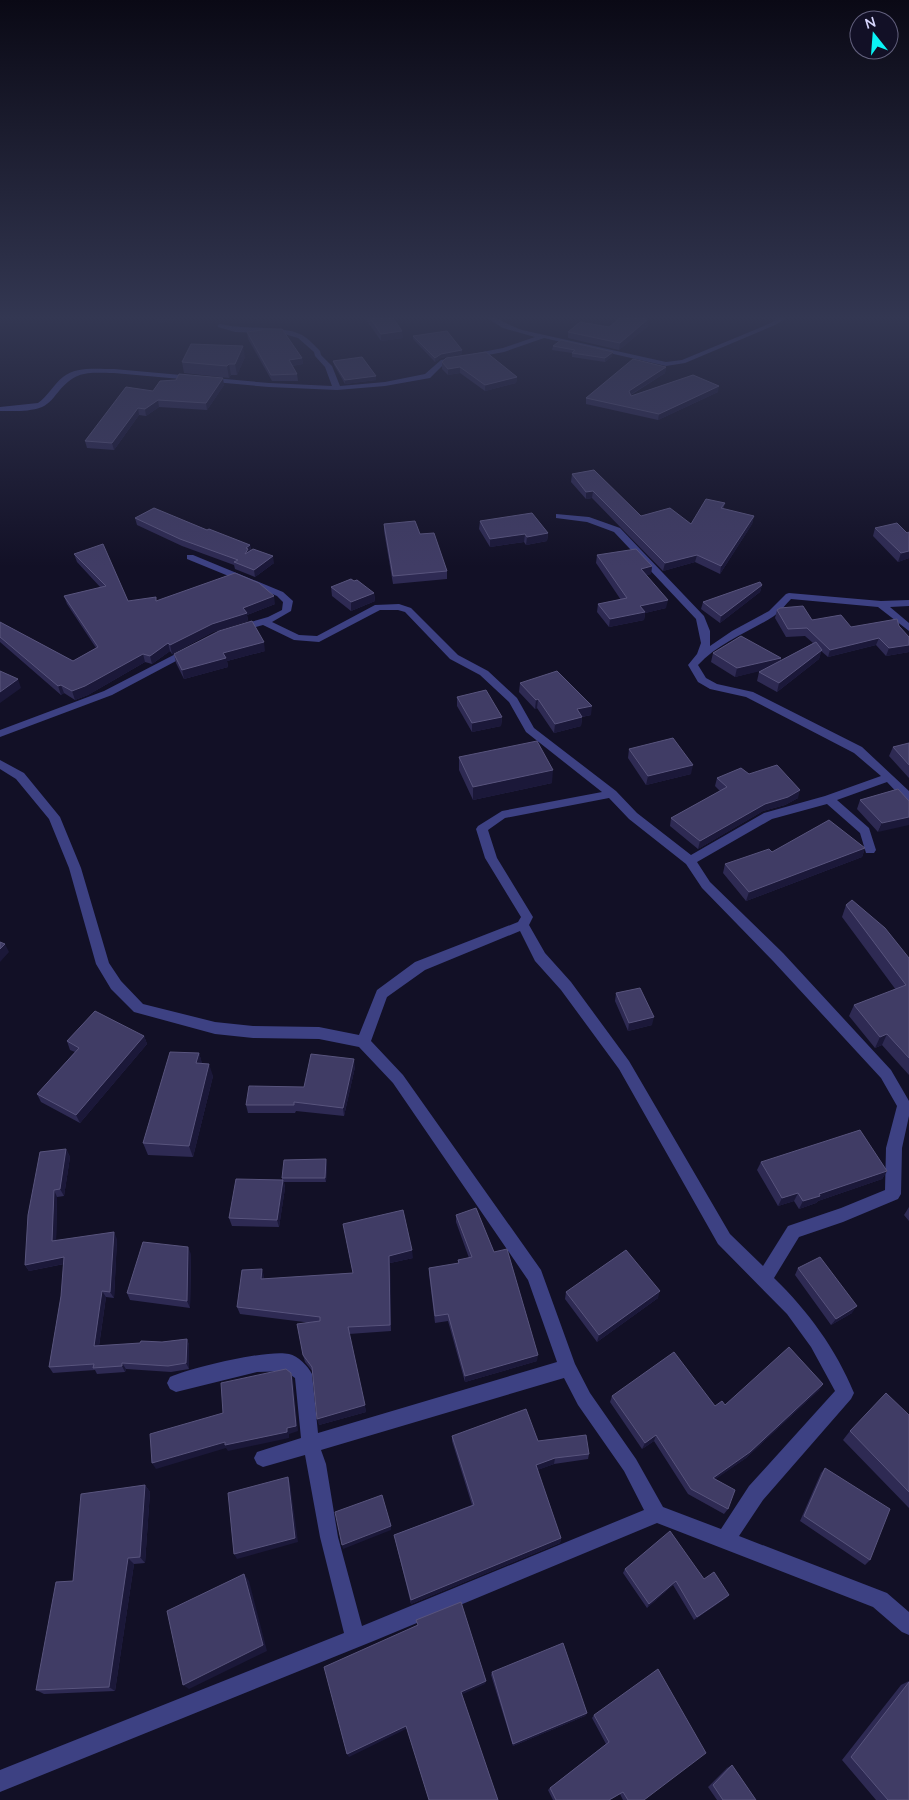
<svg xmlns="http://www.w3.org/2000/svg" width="909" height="1800" viewBox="0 0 909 1800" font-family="'Nunito Sans',sans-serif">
<rect width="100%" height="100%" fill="#121026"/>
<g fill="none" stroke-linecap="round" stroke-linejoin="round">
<path fill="#3d4183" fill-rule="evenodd" d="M 482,315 C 495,315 509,326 522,330 L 666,362 L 682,360 L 771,323 L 783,315 L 791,315 L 775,325 L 685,363 L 666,366 L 544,338 L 504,352 L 445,363 L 430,378 L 385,386 L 337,390 L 269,387 L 114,373 C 88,373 77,370 59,391 C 54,397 49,404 42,407 C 29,412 14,411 0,411 L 0,407 L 38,403 C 48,396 54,384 63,377 C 76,366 98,369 114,369 L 269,383 L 332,386 L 325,367 L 315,356 L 314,352 L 298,338 L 284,334 L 235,332 L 218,327 L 218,325 L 220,324 C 244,330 282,325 302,335 C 309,339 315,346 320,351 L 321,355 L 332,366 L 340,386 L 385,382 L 425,374 L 441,360 L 503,348 L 535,337 L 503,328 Z
M 556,514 L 589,517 L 620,528 L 704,616 L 710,631 L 710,646 L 732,631 L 769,611 L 786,594 L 789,593 L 881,601 L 909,600 L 909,606 L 890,607 L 909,623 L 909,631 L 878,607 L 791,599 C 786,604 781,611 774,616 C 749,632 718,643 698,665 L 706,678 L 717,684 L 753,692 L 862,747 L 909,791 L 909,802 L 905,801 L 887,782 L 837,800 L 869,828 L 876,850 L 874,853 L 866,853 L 860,833 L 827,804 L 772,819 L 697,862 L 710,882 L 783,953 L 891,1070 L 909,1101 L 909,1116 L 902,1148 L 901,1194 L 898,1199 L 843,1222 L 799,1237 L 774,1278 C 808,1311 836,1349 854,1393 L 851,1399 L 763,1500 L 739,1536 L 887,1593 L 909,1612 L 909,1635 L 902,1632 L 873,1607 L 657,1523 L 376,1640 L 0,1792 L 0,1770 L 344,1633 L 320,1537 L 305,1455 L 263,1467 L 257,1464 L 254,1458 L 257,1452 L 301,1438 L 295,1378 L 285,1371 L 257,1372 L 176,1392 L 170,1389 L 167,1383 L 170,1377 C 191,1368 268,1349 289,1354 C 298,1356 308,1366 312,1374 L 318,1433 L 557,1362 L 528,1280 L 393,1083 L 359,1047 L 319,1039 L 253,1038 L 215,1034 L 134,1012 L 111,989 L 96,964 L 69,868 L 49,819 L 16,779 L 0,769 L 0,760 L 24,773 L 60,817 L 81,868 L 109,963 L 121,981 L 143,1004 L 215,1022 L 253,1026 L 319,1027 L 359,1035 L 377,990 L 415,962 L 518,922 L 521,917 L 485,858 L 476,829 L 478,826 L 502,811 L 602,792 L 526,732 L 509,702 L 480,675 L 450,659 L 405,612 L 398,610 L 380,610 L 319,642 L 294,640 L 263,625 L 237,632 L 234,631 L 234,627 L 268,617 L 282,610 L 283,602 L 277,596 L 187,559 L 187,555 L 193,555 L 283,592 L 293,601 L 291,611 L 272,622 L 299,635 L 317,636 L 375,605 L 399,604 L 411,608 L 458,655 L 488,671 L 517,698 L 534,728 L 616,791 L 637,813 L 691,855 L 764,813 L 825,796 L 881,776 L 854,753 L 746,697 L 710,689 L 698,682 L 688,665 L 697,654 L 701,643 L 696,619 L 614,532 L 587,522 L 556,518 ZM 609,798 L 629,819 L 686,864 L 702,888 L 773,961 L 881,1078 L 897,1106 L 886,1148 L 885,1190 L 841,1208 L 788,1226 L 763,1266 L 730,1234 L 629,1061 L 571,982 L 545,953 L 529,925 L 533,917 L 497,858 L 488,830 L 505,818 ZM 520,931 L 535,961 L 561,990 L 619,1069 L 718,1244 L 787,1314 L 811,1347 L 835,1391 L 749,1486 L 721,1529 L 663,1507 L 636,1459 L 590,1393 L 575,1364 L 541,1270 L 403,1075 L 371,1041 L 387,997 L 425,970 ZM 564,1378 L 578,1405 L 624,1471 L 644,1510 L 362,1626 L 338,1537 L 326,1464 L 321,1450 Z
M 189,647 L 193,648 L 193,652 L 112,695 L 0,737 L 0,730 L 104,691 Z"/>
</g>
<path fill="#2e2a53" d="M 363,315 L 391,315 L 403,338 L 381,341 Z
M 648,326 L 619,350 L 568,338 L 568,332 L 609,327 Z
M 247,332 L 302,358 L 303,364 L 292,366 L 297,374 L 298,381 L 272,381 L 248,339 Z
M 413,336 L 462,350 L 462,354 L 441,358 L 435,362 L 413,339 Z
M 553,346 L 613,352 L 612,356 L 605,362 L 572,357 L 572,353 L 552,350 Z
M 245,357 L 237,375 L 231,375 L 229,378 L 184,373 L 182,362 Z
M 333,361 L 376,376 L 376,380 L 345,384 L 334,365 Z
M 442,362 L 517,377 L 516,383 L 485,391 L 460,373 L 448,375 L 442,369 Z
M 666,367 L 665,373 L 631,395 L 631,396 L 718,392 L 658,420 L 586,404 L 586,398 Z
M 224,385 L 207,410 L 159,407 L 146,416 L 139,415 L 114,450 L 87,448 L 85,441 L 153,391 Z
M 572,474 L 641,516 L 691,524 L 725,503 L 723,509 L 754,516 L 752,524 L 720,574 L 695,562 L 663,571 L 592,498 L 586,499 L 571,482 Z
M 135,518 L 207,530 L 250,545 L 251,550 L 274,563 L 255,577 L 235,569 L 234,565 L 182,546 L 137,525 Z
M 480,521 L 548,533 L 547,541 L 526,545 L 524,542 L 490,547 L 479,529 Z
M 384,524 L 447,571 L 447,579 L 393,584 L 384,531 Z
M 875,528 L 907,533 L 909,532 L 909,558 L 898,562 L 873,536 Z
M 74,554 L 128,601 L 156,601 L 275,604 L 247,615 L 248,621 L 213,632 L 172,654 L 170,651 L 152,664 L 145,662 L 88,695 L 75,700 L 64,693 L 61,695 L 0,642 L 0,622 L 73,661 L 96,648 L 67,604 L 64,596 L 101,588 L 77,562 Z
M 597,555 L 652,566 L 651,574 L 646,575 L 666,608 L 645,613 L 644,620 L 609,627 L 597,612 L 598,604 L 621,600 L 596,563 Z
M 762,585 L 760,592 L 720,623 L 701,609 L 703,602 Z
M 331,587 L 374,593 L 375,601 L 351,611 L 332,596 Z
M 777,610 L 812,620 L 851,627 L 899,626 L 909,637 L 909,652 L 886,656 L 876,645 L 828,657 L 821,651 L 819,659 L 777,692 L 757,681 L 759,672 L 762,670 L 735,677 L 711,662 L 713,653 L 781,658 L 780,661 L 813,643 L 805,636 L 786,637 L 775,618 Z
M 265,651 L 227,661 L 228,667 L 184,679 L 176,663 L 174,654 Z
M 520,683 L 591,715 L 582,717 L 581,726 L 554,733 L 537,708 L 535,709 L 519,692 Z
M 457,697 L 502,717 L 501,726 L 472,732 L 457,706 Z
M 909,743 L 909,778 L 889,756 L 893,747 Z
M 629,749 L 691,774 L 646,785 L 628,758 Z
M 459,757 L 552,783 L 473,800 L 459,770 Z
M 749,774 L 798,798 L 785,805 L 763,811 L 698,849 L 670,826 L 671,818 L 720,791 L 715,786 L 717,778 Z
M 898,789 L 878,832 L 857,809 L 860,800 Z
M 865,848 L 862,857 L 746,901 L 723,873 L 725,864 L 772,852 Z
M 846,905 L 909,958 L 909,1075 L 882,1045 L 875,1048 L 849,1016 L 854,1005 L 896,990 L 842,917 Z
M 616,993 L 652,1025 L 628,1031 L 615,1001 Z
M 144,1036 L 147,1044 L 80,1123 L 41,1102 L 37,1094 L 75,1052 L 70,1050 L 67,1041 Z
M 199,1053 L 202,1064 L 213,1076 L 193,1157 L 148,1155 L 143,1143 Z
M 355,1067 L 344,1116 L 296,1111 L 295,1113 L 248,1113 L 246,1105 L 304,1087 Z
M 66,1149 L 70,1157 L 64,1196 L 57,1197 L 56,1240 L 117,1239 L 114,1298 L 106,1297 L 99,1346 L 162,1342 L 187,1339 L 189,1345 L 189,1369 L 171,1372 L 126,1369 L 125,1372 L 97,1374 L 95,1370 L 53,1373 L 49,1367 L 61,1296 L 64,1264 L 29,1271 L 25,1265 Z
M 761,1162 L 887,1171 L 882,1179 L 818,1201 L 816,1203 L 799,1209 L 794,1201 L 778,1206 L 757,1170 Z
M 327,1163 L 326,1182 L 284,1182 L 285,1188 L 279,1227 L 232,1226 L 229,1218 L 282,1180 L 282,1178 Z
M 909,1207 L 909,1221 L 904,1215 Z
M 456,1215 L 537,1361 L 465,1382 L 448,1321 L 435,1323 L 429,1274 L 429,1268 L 458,1264 L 458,1260 L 469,1258 L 456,1222 Z
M 343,1224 L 413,1258 L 390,1263 L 391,1331 L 349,1334 L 366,1412 L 319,1425 L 313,1372 L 305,1362 L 303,1355 L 312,1323 L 240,1314 L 237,1307 L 264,1276 L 264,1279 L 353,1273 Z
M 191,1254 L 190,1308 L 130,1300 L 127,1293 Z
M 798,1268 L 852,1313 L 831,1325 L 795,1275 Z
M 566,1292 L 658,1298 L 597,1342 L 565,1299 Z
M 823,1384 L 819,1390 L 746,1458 L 715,1479 L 728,1509 L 724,1514 L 688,1494 L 654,1441 L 642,1449 L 610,1402 L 612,1396 L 715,1406 L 725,1405 Z
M 909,1415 L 909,1508 L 843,1440 L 850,1431 Z
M 452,1436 L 538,1441 L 589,1454 L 588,1459 L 554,1464 L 537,1470 L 561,1538 L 560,1543 L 411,1604 L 394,1535 L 472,1505 L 452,1441 Z
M 825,1468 L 870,1560 L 865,1565 L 800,1521 L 821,1473 Z
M 145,1485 L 150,1492 L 145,1563 L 134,1564 L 115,1691 L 44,1694 L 36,1690 L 73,1581 Z
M 625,1569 L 704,1579 L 729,1595 L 726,1598 L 694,1620 L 673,1585 L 647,1608 L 623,1573 Z
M 492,1672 L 587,1713 L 585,1716 L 513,1746 L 491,1675 Z
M 909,1681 L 909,1800 L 876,1800 L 842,1760 L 901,1685 Z
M 594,1715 L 644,1800 L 623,1800 L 620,1794 L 610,1800 L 553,1800 L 548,1790 L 550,1788 L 606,1744 L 592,1718 Z
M 732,1765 L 756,1800 L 717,1800 L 708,1787 L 727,1768 Z"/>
<path fill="#1b1839" d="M 163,315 L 198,315 L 198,316 L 158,323 L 157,316 Z
M 648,319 L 648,326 L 619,350 L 620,343 Z
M 402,331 L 403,338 L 381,341 L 381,334 Z
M 243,346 L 245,357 L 237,375 L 235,364 Z
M 462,350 L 462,354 L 441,358 L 435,362 L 435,358 L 441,354 Z
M 613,352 L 612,356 L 605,362 L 605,358 Z
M 302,358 L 303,364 L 289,366 L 289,360 Z
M 229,364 L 231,375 L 229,378 L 227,366 Z
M 460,367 L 460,373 L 448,375 L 448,369 Z
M 666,367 L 665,373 L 628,396 L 629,391 Z
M 376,376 L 376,380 L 345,384 L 345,380 Z
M 517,377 L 516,383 L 485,391 L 485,385 Z
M 223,378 L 224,385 L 207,410 L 206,403 Z
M 719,386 L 718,392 L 658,420 L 659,414 Z
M 158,400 L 159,407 L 146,416 L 145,409 Z
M 138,408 L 139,415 L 114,450 L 112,443 Z
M 593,491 L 592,498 L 586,499 L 586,492 Z
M 754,516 L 752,524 L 720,574 L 721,566 Z
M 548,533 L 547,541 L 526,545 L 527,537 Z
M 525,534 L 524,542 L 490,547 L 490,539 Z
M 250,545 L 251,552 L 245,554 L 246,548 Z
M 909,551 L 909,558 L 898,562 L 901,553 Z
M 697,555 L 695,562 L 663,571 L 665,563 Z
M 273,556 L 274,563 L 255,577 L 254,570 Z
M 652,566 L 651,574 L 640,577 L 641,569 Z
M 762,585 L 760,592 L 720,623 L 721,616 Z
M 374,593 L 375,601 L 351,611 L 351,602 Z
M 274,596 L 275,604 L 247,615 L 248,621 L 213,632 L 172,654 L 170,645 L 243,608 Z
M 668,600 L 666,608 L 645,613 L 644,620 L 609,627 L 610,619 L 640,606 Z
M 879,638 L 876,645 L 828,657 L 830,650 Z
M 264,642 L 265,651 L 227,661 L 228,667 L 184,679 L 182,670 L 223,653 Z
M 168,643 L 170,651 L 152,664 L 150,656 Z
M 909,645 L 909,652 L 886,656 L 889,648 Z
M 822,650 L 819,659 L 777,692 L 779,683 Z
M 143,654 L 145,662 L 88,695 L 75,700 L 72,691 Z
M 781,658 L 778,667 L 735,677 L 737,668 Z
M 18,679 L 21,688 L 0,703 L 0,692 Z
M 61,685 L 64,693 L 61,695 L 58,686 Z
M 538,699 L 537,708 L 535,709 L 536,700 Z
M 592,706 L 591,715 L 576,718 L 577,709 Z
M 502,717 L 501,726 L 472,732 L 472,723 Z
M 582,717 L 581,726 L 554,733 L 555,724 Z
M 693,765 L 691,774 L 646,785 L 648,776 Z
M 553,770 L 552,783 L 473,800 L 473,787 Z
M 800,790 L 798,798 L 785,805 L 763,811 L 698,849 L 700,841 L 765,804 Z
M 909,817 L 909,825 L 878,832 L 882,823 Z
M 865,848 L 862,857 L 746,901 L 749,892 Z
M 5,944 L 9,952 L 0,962 L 0,949 Z
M 654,1017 L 652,1025 L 628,1031 L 629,1023 Z
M 887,1034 L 882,1045 L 875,1048 L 880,1037 Z
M 144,1036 L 147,1044 L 80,1123 L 76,1115 Z
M 199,1053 L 203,1066 L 196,1063 Z
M 354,1059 L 355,1067 L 344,1116 L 343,1108 Z
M 209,1064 L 213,1076 L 193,1157 L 189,1146 Z
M 66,1149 L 70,1157 L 64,1196 L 60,1189 Z
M 326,1159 L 327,1163 L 326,1182 L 325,1178 Z
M 887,1171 L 882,1179 L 818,1201 L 816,1203 L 799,1209 L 803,1201 L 819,1194 Z
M 283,1180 L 285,1188 L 279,1227 L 277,1220 Z
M 54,1190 L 57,1197 L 56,1248 L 52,1241 Z
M 798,1193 L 794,1201 L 778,1206 L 782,1198 Z
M 114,1232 L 117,1239 L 114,1298 L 110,1292 Z
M 188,1247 L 191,1254 L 190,1308 L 187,1301 Z
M 412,1250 L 413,1258 L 390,1263 L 391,1331 L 389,1256 Z
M 64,1257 L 68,1263 L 29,1271 L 25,1265 Z
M 262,1269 L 264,1276 L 263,1287 L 261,1279 Z
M 102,1291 L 106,1297 L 98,1352 L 94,1346 Z
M 660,1291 L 658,1298 L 597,1342 L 599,1335 Z
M 857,1306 L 852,1313 L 831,1325 L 836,1319 Z
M 187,1339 L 189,1345 L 189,1369 L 186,1363 Z
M 538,1355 L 537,1361 L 465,1382 L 465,1376 Z
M 122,1363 L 126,1369 L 125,1372 L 122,1366 Z
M 291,1373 L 293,1379 L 298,1431 L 289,1434 L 289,1438 L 228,1451 L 226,1448 L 156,1469 L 152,1463 L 225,1442 L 287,1428 Z
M 823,1384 L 819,1390 L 746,1458 L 710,1483 L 713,1478 Z
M 365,1405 L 366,1412 L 319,1425 L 317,1419 Z
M 656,1435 L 654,1441 L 642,1449 L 645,1443 Z
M 555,1458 L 554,1464 L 535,1471 L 536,1465 Z
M 288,1477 L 290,1483 L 298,1542 L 237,1559 L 234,1554 Z
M 145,1485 L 150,1492 L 145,1563 L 140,1557 Z
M 391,1526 L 391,1530 L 343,1549 L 342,1545 Z
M 561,1538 L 560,1543 L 411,1604 L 411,1600 Z
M 128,1558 L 134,1564 L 115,1691 L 109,1687 Z
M 244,1574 L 249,1581 L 267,1651 L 189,1689 L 183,1685 Z
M 676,1581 L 673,1585 L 647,1608 L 649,1604 Z
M 729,1595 L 726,1598 L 694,1620 L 697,1617 Z
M 486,1681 L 485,1684 L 461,1695 L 461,1692 Z
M 587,1713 L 585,1716 L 513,1746 L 513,1744 Z
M 406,1726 L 406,1729 L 349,1757 L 347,1754 Z"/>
<path fill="#403c65" stroke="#58547d" d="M 368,315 L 391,315 L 402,331 L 381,334 Z
M 624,315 L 628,315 L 648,319 L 620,343 L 568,332 L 580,322 L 609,327 Z
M 262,329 L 282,329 L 302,358 L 289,360 L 297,374 L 271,375 L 247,332 L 262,330 Z
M 447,331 L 462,350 L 441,354 L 435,358 L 413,336 Z
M 561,340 L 613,352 L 605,358 L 572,353 L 575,350 L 553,346 Z
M 191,344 L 243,346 L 235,364 L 229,364 L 227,366 L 182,362 Z
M 486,352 L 517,377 L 485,385 L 460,367 L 448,369 L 442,362 L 446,358 Z
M 362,357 L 376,376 L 345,380 L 333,361 Z
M 633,359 L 666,367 L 629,391 L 631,396 L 693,375 L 719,386 L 659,414 L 586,398 Z
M 179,374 L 223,378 L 206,403 L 158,400 L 145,409 L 138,408 L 112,443 L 85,441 L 126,387 L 153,391 L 160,381 L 176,380 Z
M 594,470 L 641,516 L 670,508 L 691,524 L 706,499 L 725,503 L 721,508 L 754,516 L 721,566 L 697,555 L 665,563 L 593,491 L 586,492 L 572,474 Z
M 154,508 L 207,530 L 209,529 L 250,545 L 246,548 L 248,549 L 245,554 L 253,549 L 273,556 L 254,570 L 234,562 L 238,560 L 180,539 L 135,518 Z
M 532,513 L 548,533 L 527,537 L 525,534 L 490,539 L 480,521 Z
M 415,521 L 420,534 L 434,533 L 447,571 L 393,576 L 384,524 Z
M 897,523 L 907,533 L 909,532 L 909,551 L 901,553 L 875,528 Z
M 103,544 L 128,601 L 156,597 L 156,601 L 235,573 L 259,583 L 274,596 L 243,608 L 247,613 L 212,624 L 170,645 L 168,643 L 150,656 L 143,654 L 85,686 L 72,691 L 61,685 L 58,686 L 0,637 L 0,622 L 73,661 L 98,647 L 64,596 L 106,586 L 74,554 Z
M 636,549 L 652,566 L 641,569 L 668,600 L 640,606 L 645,612 L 610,619 L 598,604 L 627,598 L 597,555 Z
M 351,579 L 354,581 L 357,580 L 374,593 L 351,602 L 331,587 Z
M 760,582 L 762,585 L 721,616 L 703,602 Z
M 803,606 L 812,620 L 841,615 L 851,627 L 897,619 L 899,626 L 909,637 L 909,645 L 889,648 L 879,638 L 830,650 L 807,628 L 788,629 L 777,610 L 780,608 Z
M 252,621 L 264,642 L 223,653 L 226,658 L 182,670 L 174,654 L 219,631 Z
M 741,636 L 781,658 L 737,668 L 713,653 Z
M 816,642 L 822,650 L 779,683 L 759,672 Z
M 0,671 L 18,679 L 0,692 Z
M 557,671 L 592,706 L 577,709 L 582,717 L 555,724 L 538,699 L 536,700 L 520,683 Z
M 486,690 L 502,717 L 472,723 L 457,697 Z
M 673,738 L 693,765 L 648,776 L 629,749 Z
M 537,741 L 553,770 L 473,787 L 459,757 Z
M 909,743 L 909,765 L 893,747 Z
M 777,765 L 800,790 L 788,797 L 765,804 L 700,841 L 671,818 L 727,787 L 717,778 L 741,768 L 749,774 Z
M 898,789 L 909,801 L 909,817 L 882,823 L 860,800 Z
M 829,820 L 865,848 L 749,892 L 725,864 L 769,849 L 772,852 Z
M 852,900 L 885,928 L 909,958 L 909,1058 L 887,1034 L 880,1037 L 854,1005 L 906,985 L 846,905 Z
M 0,942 L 5,944 L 0,949 Z
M 640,988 L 654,1017 L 629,1023 L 616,993 Z
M 95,1011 L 144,1036 L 76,1115 L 37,1094 L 79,1048 L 67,1041 Z
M 170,1052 L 199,1053 L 196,1063 L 209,1064 L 189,1146 L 143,1143 Z
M 311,1054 L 354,1059 L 343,1108 L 294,1102 L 294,1105 L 246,1105 L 249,1086 L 304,1087 Z
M 860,1130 L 887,1171 L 819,1194 L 820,1196 L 803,1201 L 798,1193 L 782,1198 L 761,1162 Z
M 66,1149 L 60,1189 L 54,1190 L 52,1241 L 114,1232 L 110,1292 L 102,1291 L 94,1346 L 140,1343 L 141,1341 L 162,1342 L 187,1339 L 186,1363 L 168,1366 L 122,1363 L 122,1366 L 93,1368 L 94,1364 L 49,1367 L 61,1296 L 64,1257 L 25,1265 L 28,1215 L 40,1152 Z
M 326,1159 L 325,1178 L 282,1178 L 284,1160 Z
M 236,1179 L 283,1180 L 277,1220 L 229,1218 Z
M 476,1208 L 494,1252 L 507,1249 L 538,1355 L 465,1376 L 448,1314 L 435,1316 L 429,1268 L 459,1263 L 458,1260 L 472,1257 L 456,1215 Z
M 403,1210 L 412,1250 L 389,1256 L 390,1325 L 348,1327 L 365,1405 L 317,1419 L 312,1367 L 303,1355 L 297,1324 L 320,1321 L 320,1317 L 237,1307 L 242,1270 L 262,1269 L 261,1279 L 353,1273 L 343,1224 Z
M 143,1242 L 188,1247 L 187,1301 L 127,1293 Z
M 626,1250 L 660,1291 L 599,1335 L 566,1292 Z
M 820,1257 L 857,1306 L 836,1319 L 798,1268 Z
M 789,1347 L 823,1384 L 750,1452 L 713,1478 L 735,1490 L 728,1509 L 691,1489 L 656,1435 L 645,1443 L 612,1396 L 674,1352 L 715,1406 L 722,1401 L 725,1405 Z
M 286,1369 L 291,1373 L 296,1426 L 287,1428 L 287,1432 L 225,1445 L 225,1442 L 152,1463 L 150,1434 L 223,1413 L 221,1383 Z
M 886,1393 L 909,1415 L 909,1492 L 850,1431 Z
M 526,1409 L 538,1441 L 586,1435 L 589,1454 L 555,1458 L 536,1465 L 561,1538 L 411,1600 L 394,1535 L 474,1505 L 452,1436 Z
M 825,1468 L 890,1509 L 870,1560 L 804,1516 Z
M 288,1477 L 295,1538 L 234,1554 L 228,1493 Z
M 145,1485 L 140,1557 L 128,1558 L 109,1687 L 36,1690 L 56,1582 L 73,1581 L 81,1494 Z
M 382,1495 L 391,1526 L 342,1545 L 335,1512 Z
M 670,1531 L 704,1579 L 714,1572 L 729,1595 L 697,1617 L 676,1581 L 649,1604 L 625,1569 Z
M 244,1574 L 263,1645 L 183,1685 L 167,1611 Z
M 461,1602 L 486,1681 L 461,1692 L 498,1800 L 429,1800 L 406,1726 L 347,1754 L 324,1667 L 418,1625 L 416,1620 Z
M 563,1643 L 587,1713 L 513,1744 L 492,1672 Z
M 658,1669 L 706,1753 L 644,1800 L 628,1800 L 623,1792 L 609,1800 L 556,1800 L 550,1788 L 609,1742 L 594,1715 Z
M 909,1682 L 909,1800 L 888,1800 L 851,1757 Z
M 732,1765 L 756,1800 L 723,1800 L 713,1785 Z"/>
<linearGradient id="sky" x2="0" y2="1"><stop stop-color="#0a0915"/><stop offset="0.56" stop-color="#333752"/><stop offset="1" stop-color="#333752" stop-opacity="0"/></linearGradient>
<rect width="909" height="567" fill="url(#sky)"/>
<g transform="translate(874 35) rotate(343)"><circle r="24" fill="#121026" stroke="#615f7c"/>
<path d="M0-4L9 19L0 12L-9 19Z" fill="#0af3f5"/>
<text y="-8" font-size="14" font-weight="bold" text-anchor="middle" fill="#d7d6fd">N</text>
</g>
</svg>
